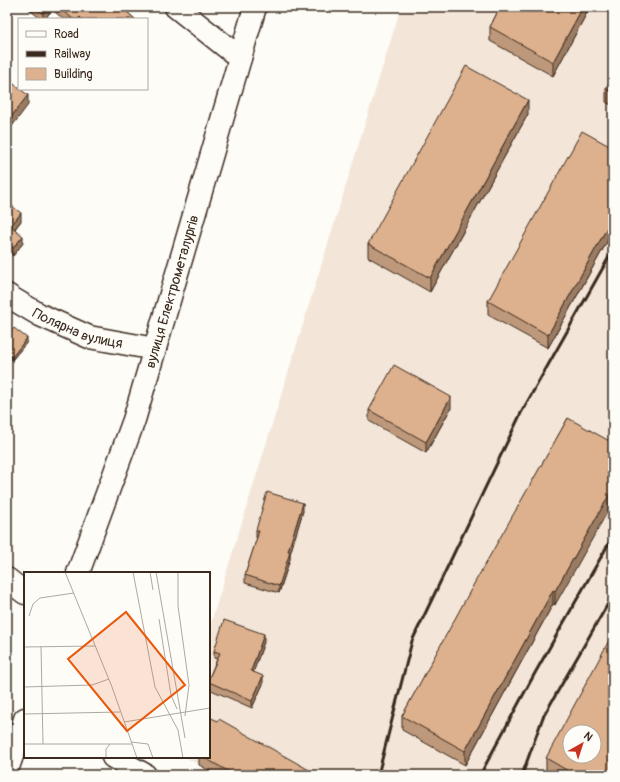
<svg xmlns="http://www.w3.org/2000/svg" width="620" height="782" viewBox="0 0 620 782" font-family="Pangolin,sans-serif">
<rect width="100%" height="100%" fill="#fdfcf7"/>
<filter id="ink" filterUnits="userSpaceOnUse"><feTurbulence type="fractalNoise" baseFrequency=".025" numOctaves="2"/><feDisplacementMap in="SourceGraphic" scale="8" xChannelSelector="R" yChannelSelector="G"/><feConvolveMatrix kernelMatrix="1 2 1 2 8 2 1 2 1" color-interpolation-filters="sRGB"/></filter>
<g filter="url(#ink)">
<path fill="#f3e6d8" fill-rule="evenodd" d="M 401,7 L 613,7 L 613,775 L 217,775 L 185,757 L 209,757 L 209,629 ZM 570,732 L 594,732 L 594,756 L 570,756 Z"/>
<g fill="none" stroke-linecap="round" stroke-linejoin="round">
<defs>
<g id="minor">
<path d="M 176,7 L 240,58"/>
<path id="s1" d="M 7,295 L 13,299 L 40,315 L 89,337 L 155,349"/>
<path d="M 7,579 L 25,593"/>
<path d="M 113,757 L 145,775"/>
</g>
<g id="secondary">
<path id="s2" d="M 78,573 L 134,420 L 255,7"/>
<path d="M 7,770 L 25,719"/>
</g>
</defs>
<use href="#minor" stroke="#3b2a1e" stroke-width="25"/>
<use href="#secondary" stroke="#3b2a1e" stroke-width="25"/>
<use href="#minor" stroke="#fdfcf7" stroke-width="22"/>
<use href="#secondary" stroke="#fdfcf7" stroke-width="22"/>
<path stroke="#3b2a1e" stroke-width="3" d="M 378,775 L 412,641 L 521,413 L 613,250
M 480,775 L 535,673 L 613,536
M 522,775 L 543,717 L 613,595"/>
</g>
<path fill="#be987a" stroke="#3b2a1e" d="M 27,7 L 54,7 L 45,19 L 41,19 L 27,8 Z
M 55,7 L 121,7 L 135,19 L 63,19 L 55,12 Z
M 500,7 L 590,7 L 553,76 L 490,41 L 490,27 Z
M 613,76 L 613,106 L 606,102 L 606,89 Z
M 528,114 L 430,292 L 368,257 L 368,244 Z
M 613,148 L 613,231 L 548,348 L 488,315 L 488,301 Z
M 7,202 L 21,221 L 15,229 L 23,243 L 13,256 L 7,251 Z
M 7,336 L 27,342 L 12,360 L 7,356 Z
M 451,408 L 426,453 L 369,421 L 369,410 Z
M 568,418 L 555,605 L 553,604 L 465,765 L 402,730 L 402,716 Z
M 303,511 L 290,554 L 290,559 L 279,593 L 245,583 L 245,575 L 257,538 L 256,538 L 256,530 Z
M 264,642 L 253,672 L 263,684 L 252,708 L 209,689 L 209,678 L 217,659 L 214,658 L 214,651 Z
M 199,757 L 209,757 L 318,775 L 217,775 L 199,765 Z
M 546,758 L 613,775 L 551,775 L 546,772 Z"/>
<path fill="#9b7c63" stroke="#3b2a1e" d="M 48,7 L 54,7 L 45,19 L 43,19 L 43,13 Z
M 583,7 L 590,7 L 553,76 L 553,62 Z
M 28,95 L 28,105 L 7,133 L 7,122 Z
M 528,100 L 528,114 L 430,292 L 430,278 Z
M 21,213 L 21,221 L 11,233 L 11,226 Z
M 613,217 L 613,231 L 548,348 L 548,335 Z
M 23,236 L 23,243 L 13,256 L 13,248 Z
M 27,338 L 27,342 L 12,360 L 12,357 Z
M 451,397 L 451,408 L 426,453 L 426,442 Z
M 613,488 L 613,502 L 555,605 L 555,591 Z
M 303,503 L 303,511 L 290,554 L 290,559 L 279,593 L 279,586 L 288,551 Z
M 553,590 L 553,604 L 465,765 L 465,751 Z
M 264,634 L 264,642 L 251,679 L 251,671 Z
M 263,676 L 263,684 L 252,708 L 252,701 Z"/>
<path fill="#ddb18e" stroke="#3b2a1e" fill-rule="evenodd" d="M 35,7 L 48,7 L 43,13 Z
M 58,7 L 121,7 L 135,19 L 82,19 L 80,17 L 78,19 L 73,19 Z
M 500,7 L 583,7 L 553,62 L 490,27 Z
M 466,66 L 528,100 L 430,278 L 368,244 Z
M 613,76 L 613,92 L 606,89 Z
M 7,79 L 19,88 L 19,89 L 20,89 L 28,95 L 7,122 Z
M 582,131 L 613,148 L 613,217 L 548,335 L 488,301 Z
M 7,202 L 21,213 L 11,226 L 23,236 L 13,248 L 7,244 Z
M 14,328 L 27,338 L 12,357 L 7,352 L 7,336 Z
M 394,365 L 451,397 L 426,442 L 369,410 Z
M 568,418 L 613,443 L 613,488 L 555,591 L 553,590 L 465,751 L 402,716 L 475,582 Z
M 267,492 L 303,503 L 288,551 L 290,552 L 279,586 L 245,575 L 259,531 L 256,530 Z
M 224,620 L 264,634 L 251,671 L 263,676 L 252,701 L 209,682 L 209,678 L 220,653 L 214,651 Z
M 613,633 L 613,775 L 575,775 L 546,758 ZM 570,732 L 594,732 L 594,756 L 570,756 Z
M 209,717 L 218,721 L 219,719 L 318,775 L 235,775 L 203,757 L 209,757 Z"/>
</g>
<g text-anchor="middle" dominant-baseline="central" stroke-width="3.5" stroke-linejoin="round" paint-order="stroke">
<g font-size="14" fill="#3b2a1e" stroke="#fdfcf7">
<text stroke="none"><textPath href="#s2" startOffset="297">вулиця Електрометалургів</textPath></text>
<text stroke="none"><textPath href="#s1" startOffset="79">Полярна вулиця</textPath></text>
</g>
</g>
<g transform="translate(24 572)">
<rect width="186" height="186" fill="#fdfcf7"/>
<path fill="none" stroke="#afa8a0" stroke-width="1" d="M 41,0 L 88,115 L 113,186M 109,0 L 131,115 L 154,158 L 159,186M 126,0 L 129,18M 132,0 L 161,166M 154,0 L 154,34 L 165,113 L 161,144M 5,44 L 9,32 L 16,26 L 50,21M 135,47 L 147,123 L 153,137M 17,74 L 19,172M 0,75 L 71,74M 0,115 L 68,113 L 85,107M 0,142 L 96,140M 100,150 L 186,136M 107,170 L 124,172 L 129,186M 0,172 L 86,172M 82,186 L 82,177 L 86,172 L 108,172"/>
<path fill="#e8590c" fill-opacity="0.15" stroke="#e8590c" stroke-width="2" d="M 102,40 L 161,113 L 103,159 L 44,87 Z"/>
<rect width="186" height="186" fill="none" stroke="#3b2a1e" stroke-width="2"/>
</g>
<rect width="620" height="782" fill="none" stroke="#fdfcf7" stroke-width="24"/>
<rect x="12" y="12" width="596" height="758" fill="none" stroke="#3b2a1e" stroke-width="1.5" filter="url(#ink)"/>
<rect x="18" y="18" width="130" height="72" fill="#fdfcf7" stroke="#afa8a0"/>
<rect x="26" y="31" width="20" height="6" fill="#fdfcf7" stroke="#afa8a0"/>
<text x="54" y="38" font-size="12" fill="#3b2a1e">Road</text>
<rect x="26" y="51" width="20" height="6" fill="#3b2a1e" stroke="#afa8a0"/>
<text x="54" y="58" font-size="12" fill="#3b2a1e">Railway</text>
<rect x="26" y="68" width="20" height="12" fill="#ddb18e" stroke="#afa8a0"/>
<text x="54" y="78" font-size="12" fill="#3b2a1e">Building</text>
<g transform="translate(582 744) rotate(39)"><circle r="19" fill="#fdfcf7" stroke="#afa8a0"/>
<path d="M0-3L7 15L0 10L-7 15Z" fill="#c8321e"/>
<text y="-6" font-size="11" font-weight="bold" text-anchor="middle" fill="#3b2a1e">N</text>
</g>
</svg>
